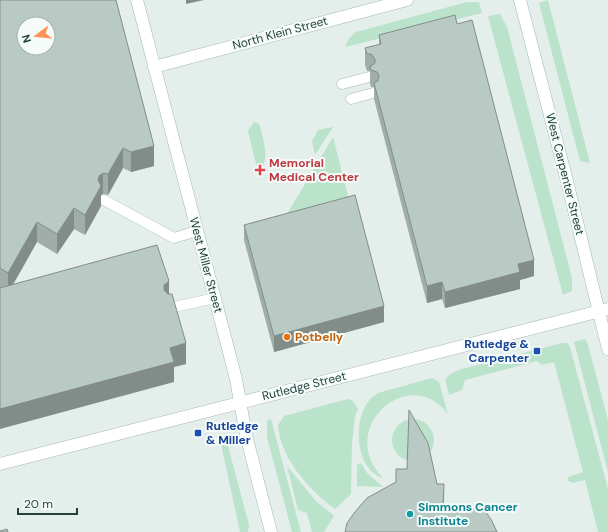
<svg xmlns="http://www.w3.org/2000/svg" width="608" height="532" viewBox="0 0 608 532" font-family="'DM Sans',sans-serif">
<rect width="100%" height="100%" fill="#e4efeb"/>
<path fill="#bbe2cb" d="M 548,0 L 590,163 L 580,161 L 539,3 Z
M 467,2 L 479,2 L 482,13 L 345,47 L 349,38 L 356,32 Z
M 500,14 L 507,27 L 572,278 L 572,291 L 563,295 L 488,16 Z
M 254,122 L 258,123 L 260,126 C 262,138 271,158 260,169 L 256,164 L 248,131 Z
M 333,127 L 315,155 L 312,141 L 318,130 Z
M 333,137 L 349,200 L 287,214 Z
M 585,339 L 588,345 L 608,420 L 608,472 L 574,342 Z
M 562,343 L 567,343 L 570,347 L 608,489 L 608,532 L 598,532 L 585,480 L 573,483 L 568,481 L 568,477 L 583,472 L 554,362 L 542,365 L 537,361 L 465,380 L 462,390 L 449,395 L 445,380 L 449,375 L 458,370 Z
M 432,378 L 439,382 L 448,414 C 409,362 335,429 383,478 C 352,469 351,408 378,393 Z
M 348,399 L 353,401 L 358,409 L 355,416 L 352,443 L 351,494 L 335,509 C 310,491 280,458 278,425 L 284,416 Z
M 271,419 L 301,532 L 292,532 L 267,437 L 267,420 Z
M392 440a21 21 0 1 1 42 0a21 21 0 1 1-42 0Z
M 220,434 L 228,446 L 249,525 L 248,532 L 240,532 L 219,435 Z
M 361,463 L 367,473 L 383,487 L 357,486 L 357,465 Z
M 287,466 L 316,501 L 334,516 L 324,532 L 312,532 L 307,513 L 298,510 Z"/>
<g fill="none" stroke-linecap="round" stroke-linejoin="round">
<defs>
<path id="service" d="M 342,84 L 369,77
M 351,99 L 373,93
M 104,200 L 174,238 L 197,231
M 170,308 L 215,298"/>
<path id="minor" d="M 137,0 L 236,379 L 246,435 L 271,532
M 154,67 L 407,0
M 0,464 L 608,309"/>
<path id="tertiary" d="M 520,0 L 566,177 L 608,349"/>
</defs>
<use href="#service" stroke="#a6b8b4" stroke-width="11"/>
<use href="#minor" stroke="#a6b8b4" stroke-width="13"/>
<use href="#tertiary" stroke="#a6b8b4" stroke-width="13"/>
<use href="#service" stroke="#fff" stroke-width="10"/>
<use href="#minor" stroke="#fff" stroke-width="12"/>
<use href="#tertiary" stroke="#fff" stroke-width="12"/>
</g>
<path fill="#9faea9" d="M 0,0 L 154,166 L 131,172 L 123,168 L 108,195 L 103,194 L 101,195 L 101,206 L 85,235 L 74,229 L 57,254 L 37,242 L 13,285 L 169,294 L 186,364 L 174,367 L 174,382 L 0,288 Z
M 457,24 L 534,276 L 520,280 L 520,289 L 445,308 L 442,299 L 427,303 L 374,99 L 374,87 L 371,87 L 370,83 L 370,71 L 367,71 L 365,65 L 365,48 L 379,45 L 379,35 Z
M 244,225 L 384,322 L 274,352 L 244,240 Z"/>
<path fill="#828d8a" d="M 186,0 L 204,0 L 186,4 Z
M 154,146 L 154,166 L 131,172 L 131,152 Z
M 123,148 L 123,168 L 108,195 L 108,174 Z
M 103,173 L 103,194 L 101,195 L 101,206 L 85,235 L 85,215 L 99,176 Z
M 74,208 L 74,229 L 57,254 L 57,234 Z
M 37,222 L 37,242 L 8,293 L 8,273 Z
M 534,260 L 534,276 L 520,280 L 520,289 L 445,308 L 445,292 L 518,264 Z
M 169,281 L 169,301 L 164,306 L 164,285 Z
M 442,282 L 442,299 L 427,303 L 427,286 Z
M 384,306 L 384,322 L 274,352 L 274,336 Z
M 186,343 L 186,364 L 174,367 L 174,382 L 0,429 L 0,409 L 170,348 Z
M 444,484 L 444,505 L 443,529 L 443,508 Z"/>
<path fill="#b9cac5" stroke="#828d8a" fill-rule="evenodd" d="M 0,0 L 116,0 L 154,146 L 131,152 L 123,148 L 108,174 L 103,173 L 99,176 L 98,180 L 101,186 L 85,215 L 74,208 L 57,234 L 37,222 L 8,273 L 0,268 ZM 24,24 L 48,24 L 48,48 L 24,48 Z
M 455,15 L 457,24 L 472,20 L 534,260 L 518,264 L 520,272 L 445,292 L 442,282 L 427,286 L 374,83 L 378,81 L 379,75 L 377,72 L 371,70 L 370,67 L 375,63 L 375,59 L 371,54 L 367,54 L 365,48 L 381,44 L 379,35 Z
M 355,195 L 384,306 L 274,336 L 244,225 Z
M 157,245 L 169,281 L 164,285 L 164,290 L 168,294 L 172,294 L 186,343 L 170,348 L 174,362 L 0,409 L 0,288 Z
M 409,410 L 428,443 L 437,484 L 444,484 L 443,508 L 484,509 L 492,521 L 497,532 L 345,532 L 347,523 L 355,512 L 367,498 L 396,482 L 396,469 L 407,469 Z
M 7,529 L 8,532 L 0,532 L 0,531 Z"/>
<path fill="#e0444e" stroke="#f5fbf9" stroke-width="1.5" d="M258 164h4v4h4v4h-4v4h-4v-4h-4v-4h4z"/>
<circle fill="#e8710a" stroke="#f5fbf9" stroke-width="1.5" cx="287" cy="337" r="4"/>
<g fill="#1a4fb4" stroke="#f5fbf9" stroke-width="1.5">
<rect x="533" y="347" width="8" height="8" rx="2"/>
<rect x="194" y="429" width="8" height="8" rx="2"/>
</g>
<circle fill="#0f9aa8" stroke="#f5fbf9" stroke-width="1.5" cx="410" cy="514" r="4"/>
<g text-anchor="middle" dominant-baseline="central" stroke-width="4" stroke-linejoin="round" paint-order="stroke">
<g font-size="12" fill="#21433e" stroke="#f5fbf9">
<text transform="translate(280 33) rotate(-15)">North Klein Street</text>
<text transform="translate(565 174) rotate(76)">West Carpenter Street</text>
<text transform="translate(206 265) rotate(75)">West Miller Street</text>
<text transform="translate(304 386) rotate(-14)">Rutledge Street</text>
</g>
<g font-size="12" font-weight="bold" fill="#be3a42" stroke="#f5fbf9" text-anchor="start">
<text x="269" y="163">Memorial<tspan x="269" dy="14">Medical Center</tspan></text>
</g>
<g font-size="12" font-weight="bold" fill="#c56008" stroke="#f5fbf9" text-anchor="start">
<text x="295" y="337">Potbelly</text>
</g>
<g font-size="12" font-weight="bold" fill="#164399" stroke="#f5fbf9" text-anchor="end">
<text x="529" y="344">Rutledge &amp;<tspan x="529" dy="14">Carpenter</tspan></text>
<text x="206" y="426" text-anchor="start">Rutledge<tspan x="206" dy="14">&amp; Miller</tspan></text>
</g>
<g font-size="12" font-weight="bold" fill="#0d838f" stroke="#f5fbf9" text-anchor="start">
<text x="418" y="507">Simmons Cancer<tspan x="418" dy="14">Institute</tspan></text>
</g>
</g>
<g transform="translate(36 36) rotate(254)"><circle r="19" fill="#f5fbf9" stroke="#a0b1ae"/>
<path d="M0-3L7 15L0 10L-7 15Z" fill="#fe9352"/>
<text y="-6" font-size="11" font-weight="bold" text-anchor="middle" fill="#21433e">N</text>
</g>
<path d="M18 508v6h59v-6" fill="none" stroke="#21433e" stroke-width="2"/>
<text x="24" y="508" font-size="12" fill="#21433e" stroke="#f5fbf9" stroke-width="3" paint-order="stroke">20 m</text>
</svg>
